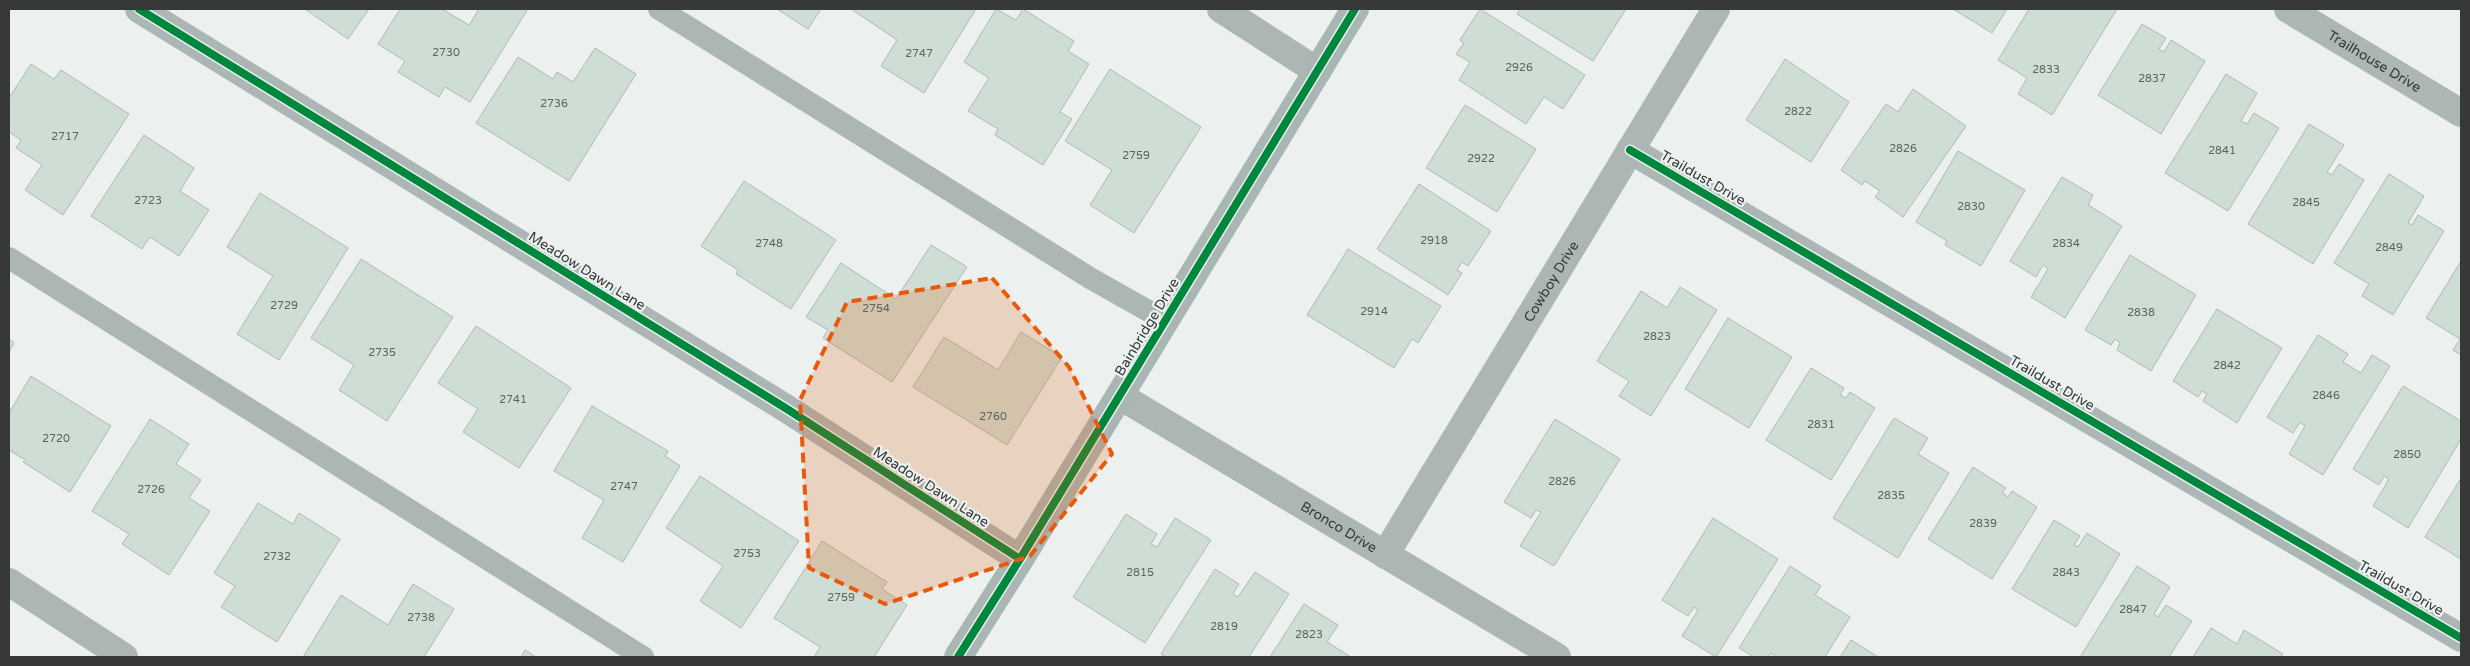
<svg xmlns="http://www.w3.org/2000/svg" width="2470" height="666" viewBox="0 0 2470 666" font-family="'Varela Round',sans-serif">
<rect width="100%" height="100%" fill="#ecf1ef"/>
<path fill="#cfded4" stroke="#b3b7b5" d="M 305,9 L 369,9 L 348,39 Z
M 400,9 L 442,9 L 469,25 L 479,9 L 528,9 L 470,102 L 445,87 L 439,97 L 398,72 L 405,61 L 378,44 Z
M 777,9 L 821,9 L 808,29 Z
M 851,9 L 976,9 L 924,93 L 881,66 L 897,40 Z
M 996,9 L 1016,20 L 1023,9 L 1074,41 L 1068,51 L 1089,64 L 1060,112 L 1072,119 L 1043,165 L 995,135 L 998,129 L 968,111 L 989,78 L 964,62 Z
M 1480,9 L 1585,75 L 1563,109 L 1544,97 L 1526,124 L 1459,80 L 1470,62 L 1456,54 L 1464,43 L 1460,40 Z
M 1520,9 L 1626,9 L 1593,61 L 1517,14 Z
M 1953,9 L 2007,9 L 1992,33 Z
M 2029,9 L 2117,9 L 2052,115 L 2018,94 L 2027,78 L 1998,60 Z
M 2142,24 L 2166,38 L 2159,49 L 2164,52 L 2171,40 L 2205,61 L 2161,134 L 2098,95 Z
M 595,48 L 636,74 L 569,181 L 476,123 L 518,57 L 553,79 L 557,72 L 573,82 Z
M 1785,59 L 1849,102 L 1811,162 L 1746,120 Z
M 31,64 L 54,79 L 61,70 L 129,114 L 63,215 L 25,190 L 42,165 L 16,148 L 21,140 L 9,132 L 9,98 Z
M 1110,69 L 1201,127 L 1134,233 L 1090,205 L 1112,170 L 1065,141 Z
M 2226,74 L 2257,93 L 2241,121 L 2247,124 L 2254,113 L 2279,128 L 2228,211 L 2165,173 Z
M 1913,89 L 1966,126 L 1903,217 L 1875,197 L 1880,191 L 1865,181 L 1862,185 L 1841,170 L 1886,104 L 1898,112 Z
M 1465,105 L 1536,149 L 1497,212 L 1426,168 Z
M 2309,124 L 2344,145 L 2327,172 L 2332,175 L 2339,164 L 2364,180 L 2313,264 L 2248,224 Z
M 144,135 L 194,168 L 180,191 L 209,210 L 179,256 L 150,237 L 142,249 L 91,216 Z
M 1958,151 L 2025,190 L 1981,266 L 1945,245 L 1947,241 L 1916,222 Z
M 2389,174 L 2424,196 L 2408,223 L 2412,225 L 2418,215 L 2444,231 L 2393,315 L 2362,296 L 2369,284 L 2334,263 Z
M 2062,177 L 2093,195 L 2088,205 L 2122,226 L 2065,318 L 2031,297 L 2048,269 L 2043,265 L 2036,277 L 2010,261 Z
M 744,181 L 836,240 L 791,309 L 736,274 L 738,270 L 701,246 Z
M 1419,184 L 1491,231 L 1468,266 L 1462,262 L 1457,270 L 1462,273 L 1448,295 L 1377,249 Z
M 260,193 L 348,248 L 279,360 L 237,334 L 273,276 L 227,247 Z
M 931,245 L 967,267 L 892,382 L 823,338 L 828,330 L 806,317 L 841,263 L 896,299 Z
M 1348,249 L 1441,306 L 1418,343 L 1412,339 L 1394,368 L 1307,315 Z
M 2130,255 L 2196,295 L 2151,371 L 2117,350 L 2120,343 L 2115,339 L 2111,345 L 2085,330 Z
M 361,259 L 453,317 L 387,421 L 339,390 L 354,365 L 311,338 Z
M 2461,261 L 2461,355 L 2453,350 L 2460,339 L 2426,318 Z
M 1680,287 L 1717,310 L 1651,416 L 1619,396 L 1629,381 L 1597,361 L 1641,291 L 1667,308 Z
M 2217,309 L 2282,348 L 2237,423 L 2203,401 L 2207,394 L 2202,391 L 2198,397 L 2173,381 Z
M 1728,318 L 1792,357 L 1749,428 L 1685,389 Z
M 476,326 L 571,388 L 519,468 L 463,432 L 478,409 L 438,383 Z
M 1021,332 L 1062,357 L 1007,445 L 913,387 L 944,337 L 998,370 Z
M 2318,335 L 2348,354 L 2343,362 L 2361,373 L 2372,355 L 2390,366 L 2323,475 L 2289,454 L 2305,426 L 2300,422 L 2293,433 L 2267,417 Z
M 9,339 L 14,343 L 9,352 Z
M 1811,368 L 1844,388 L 1840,395 L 1846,398 L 1850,392 L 1875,408 L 1831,480 L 1766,440 Z
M 31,376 L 111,426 L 70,492 L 23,462 L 25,460 L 9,450 L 9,413 Z
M 2403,386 L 2461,421 L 2461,439 L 2408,528 L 2373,506 L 2389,479 L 2384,476 L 2379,485 L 2353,469 Z
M 592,406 L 668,451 L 665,456 L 680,466 L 623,562 L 582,538 L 604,500 L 554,471 Z
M 1894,418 L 1928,438 L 1918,454 L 1949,473 L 1898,558 L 1833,518 Z
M 150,419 L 189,444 L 176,464 L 201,480 L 189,498 L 210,511 L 169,575 L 122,544 L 129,534 L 92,511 Z
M 1555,419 L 1620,459 L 1554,566 L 1520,546 L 1541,512 L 1536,510 L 1531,518 L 1504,502 Z
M 1973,467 L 2006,488 L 2002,493 L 2008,497 L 2012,491 L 2037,507 L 1992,579 L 1928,539 Z
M 700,476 L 799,541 L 741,628 L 700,601 L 723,566 L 666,528 Z
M 2461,478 L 2461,559 L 2425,537 Z
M 258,503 L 293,524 L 299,513 L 340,539 L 277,642 L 221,607 L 235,586 L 214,573 Z
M 1126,514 L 1157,534 L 1151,544 L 1157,547 L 1175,518 L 1211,540 L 1145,643 L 1073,597 Z
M 1713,518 L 1778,559 L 1716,657 L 1682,636 L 1698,610 L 1694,607 L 1688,616 L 1662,600 Z
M 2054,520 L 2080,536 L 2074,545 L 2078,547 L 2087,533 L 2120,554 L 2076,627 L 2012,589 Z
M 822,541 L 887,582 L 882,589 L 907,605 L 874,657 L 814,657 L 820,647 L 774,618 Z
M 1790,566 L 1821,586 L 1815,595 L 1850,617 L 1825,657 L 1776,657 L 1771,653 L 1768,657 L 1754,657 L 1739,648 Z
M 2137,566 L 2170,587 L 2154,614 L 2158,617 L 2166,605 L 2192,621 L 2169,657 L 2080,657 Z
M 1215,569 L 1239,584 L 1233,594 L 1238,597 L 1255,572 L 1289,594 L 1249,657 L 1166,657 L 1161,654 Z
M 413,584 L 454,609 L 424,657 L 303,657 L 341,595 L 388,625 Z
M 1304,604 L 1338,625 L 1327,642 L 1351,657 L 1270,657 Z
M 2211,628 L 2237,644 L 2244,630 L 2283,654 L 2280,657 L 2193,657 Z
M 1851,640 L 1878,657 L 1840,657 Z
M 525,650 L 536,657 L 521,657 Z"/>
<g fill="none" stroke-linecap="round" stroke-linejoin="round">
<path stroke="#abb6b5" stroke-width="22" d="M 659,9 L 1090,278 L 1166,321
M 9,258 L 643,657"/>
<g stroke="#abb6b5" stroke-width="28">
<path d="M 139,9 L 787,409 L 1020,559"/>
<path d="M 1221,9 L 1317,71"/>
<path id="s1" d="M 2288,9 L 2461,113"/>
<path d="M 1630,150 L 2461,638"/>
<path id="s2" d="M 1120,396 L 1557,657"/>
<path id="s3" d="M 1385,555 L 1716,9"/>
<path d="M 9,582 L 124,657"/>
</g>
<path stroke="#a9b6b4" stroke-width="28" d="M 958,657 L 1020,559 L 1355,9"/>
<defs>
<path id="cycleway" d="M 139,9 L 787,409 L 1020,559
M 1630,150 L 2461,638
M 958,657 L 1020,559 L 1355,9"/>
</defs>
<use href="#cycleway" stroke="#ebf2ef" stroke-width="11"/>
<use href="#cycleway" stroke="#00873e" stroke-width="8"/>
</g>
<path fill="#e8590c" fill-opacity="0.2" stroke="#e8590c" stroke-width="4" stroke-dasharray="10 6" stroke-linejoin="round" d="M 992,278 L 1069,367 L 1112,454 L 1030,556 L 885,604 L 809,568 L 800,400 L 847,302 Z"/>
<g text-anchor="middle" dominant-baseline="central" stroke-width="4.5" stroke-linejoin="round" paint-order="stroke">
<g font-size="11" fill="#5d625f">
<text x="446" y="52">2730</text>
<text x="919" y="53">2747</text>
<text x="1519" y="67">2926</text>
<text x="2046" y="69">2833</text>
<text x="2152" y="78">2837</text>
<text x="554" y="103">2736</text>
<text x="1798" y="111">2822</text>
<text x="65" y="136">2717</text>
<text x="1903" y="148">2826</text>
<text x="2222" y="150">2841</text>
<text x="1136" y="155">2759</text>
<text x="1481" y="158">2922</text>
<text x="148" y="200">2723</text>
<text x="2306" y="202">2845</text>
<text x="1971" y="206">2830</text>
<text x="1434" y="240">2918</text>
<text x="769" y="243">2748</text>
<text x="2066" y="243">2834</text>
<text x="2389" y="247">2849</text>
<text x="284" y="305">2729</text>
<text x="876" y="308">2754</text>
<text x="1374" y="311">2914</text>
<text x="2141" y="312">2838</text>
<text x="1657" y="336">2823</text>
<text x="382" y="352">2735</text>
<text x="2227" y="365">2842</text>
<text x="2326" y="395">2846</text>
<text x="513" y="399">2741</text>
<text x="993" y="416">2760</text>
<text x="1821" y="424">2831</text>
<text x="56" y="438">2720</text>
<text x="2407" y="454">2850</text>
<text x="1562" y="481">2826</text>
<text x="624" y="486">2747</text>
<text x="151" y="489">2726</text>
<text x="1891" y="495">2835</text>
<text x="1983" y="523">2839</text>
<text x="747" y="553">2753</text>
<text x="277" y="556">2732</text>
<text x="1140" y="572">2815</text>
<text x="2066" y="572">2843</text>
<text x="841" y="597">2759</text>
<text x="2133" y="609">2847</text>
<text x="421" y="617">2738</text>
<text x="1224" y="626">2819</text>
<text x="1309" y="634">2823</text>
</g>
<g font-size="14" fill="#373938" stroke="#ebf2ef">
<text stroke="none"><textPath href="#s1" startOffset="101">Trailhouse Drive</textPath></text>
<text transform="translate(1703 178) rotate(30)">Traildust Drive</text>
<text transform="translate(587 271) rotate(32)">Meadow Dawn Lane</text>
<text stroke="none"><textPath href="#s3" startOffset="320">Cowboy Drive</textPath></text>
<text transform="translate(1147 327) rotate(-59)">Bainbridge Drive</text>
<text transform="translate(2052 383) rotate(30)">Traildust Drive</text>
<text transform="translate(931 487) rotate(33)">Meadow Dawn Lane</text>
<text stroke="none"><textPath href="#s2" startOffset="255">Bronco Drive</textPath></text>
<text transform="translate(2401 588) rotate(30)">Traildust Drive</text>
</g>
</g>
<rect width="2470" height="666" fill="none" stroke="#373938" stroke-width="20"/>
</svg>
